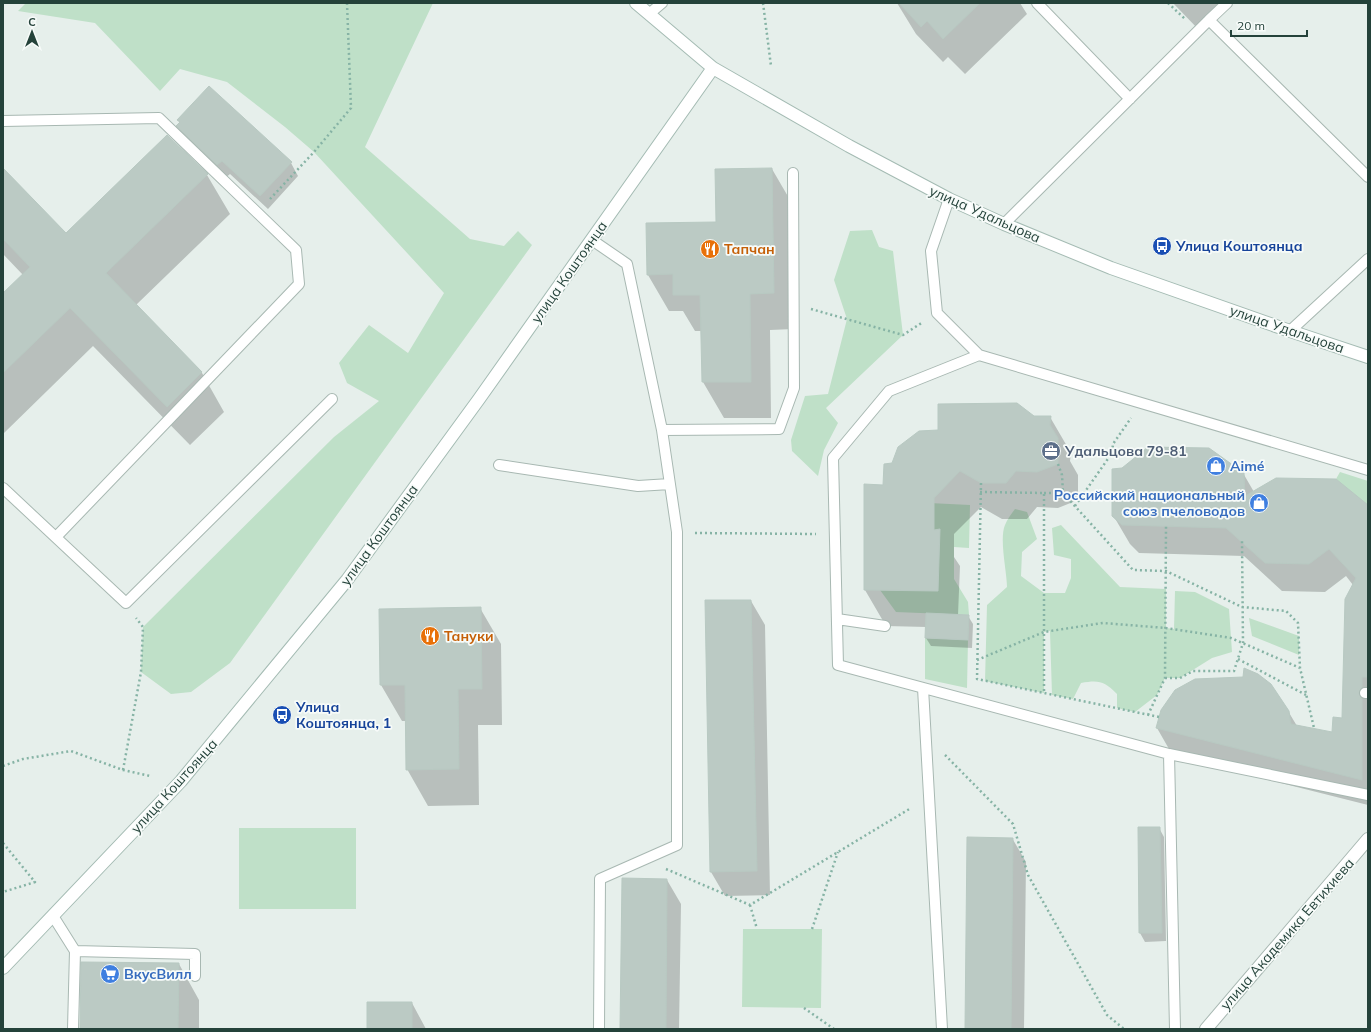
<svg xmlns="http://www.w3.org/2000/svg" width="1371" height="1032" viewBox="0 0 1371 1032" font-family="Mulish,sans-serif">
<rect width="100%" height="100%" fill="#e6efeb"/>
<path fill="#bfe0c8" d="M 26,3 L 433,3 L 365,147 L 470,239 L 504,246 L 518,231 L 532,245 L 230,663 L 191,692 L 171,694 L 141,672 L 143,627 L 334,437 L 379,401 L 347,383 L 339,363 L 369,325 L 408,353 L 444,293 L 314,152 L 285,127 L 227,82 L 180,69 L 160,91 L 95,23 L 18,11 Z
M 872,230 L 879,247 L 893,251 L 903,335 L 826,408 L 838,423 L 824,450 L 818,476 L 792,451 L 791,440 L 805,396 L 828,394 L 847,319 L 834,280 L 850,231 Z
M 1340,472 L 1368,481 L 1368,512 L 1336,479 Z
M 929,503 L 970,505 L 969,548 L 954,547 L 954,579 L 968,602 L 969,615 L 896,612 L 880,590 L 937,591 L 940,530 L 934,530 Z
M 1015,509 L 1027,512 L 1037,539 L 1022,552 L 1021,576 L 1044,593 L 1065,593 L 1071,578 L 1071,559 L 1054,555 L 1052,528 L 1061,525 L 1120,587 L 1166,589 L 1166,628 L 1174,629 L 1175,591 L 1195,592 L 1229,609 L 1232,652 L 1212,658 L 1180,678 L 1165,678 L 1157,695 L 1135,712 L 1117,708 L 1117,694 C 1104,681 1099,680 1081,683 L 1073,699 L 1052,695 L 1050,631 L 1044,632 L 1044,693 L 985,681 L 987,605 L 1007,587 C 1007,572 999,539 1005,525 C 1007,520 1011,514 1015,509 Z
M 1249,618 L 1299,636 L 1299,655 L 1252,636 Z
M 925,638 L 968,640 L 967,688 L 925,679 Z
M 239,828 L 356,828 L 356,909 L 239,909 Z
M 743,929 L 822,929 L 821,1008 L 742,1007 Z"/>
<path fill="#0003" d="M 897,3 L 1020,3 L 1027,14 L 965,74 L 948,57 L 943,62 L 916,34 Z
M 1173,3 L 1226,3 L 1199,30 Z
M 178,120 L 291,163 L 298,176 L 268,209 L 230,174 L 225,178 L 185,139 L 178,126 L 180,123 Z
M 167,136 L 207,175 L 230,214 L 136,305 L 202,373 L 224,412 L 190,445 L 93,346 L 3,434 L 3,295 L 23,275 L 3,254 L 3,170 L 66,234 Z
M 772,169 L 793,205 L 794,329 L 770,330 L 771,418 L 724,418 L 703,382 L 702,331 L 695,331 L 683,311 L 669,311 L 648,275 L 717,223 Z
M 1033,417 L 1050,417 L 1071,453 L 1070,461 L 1078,475 L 1078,500 L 1058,508 L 1037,507 L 1027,519 L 1002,519 L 981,507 L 954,534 L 954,557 L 960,566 L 958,615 L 968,616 L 973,624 L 972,648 L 931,646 L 926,638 L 927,627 L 886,626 L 865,590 L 884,486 L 892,464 L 939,431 Z
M 1243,473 L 1254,492 L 1368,510 L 1368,805 L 1173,756 L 1157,728 L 1288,711 L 1297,726 L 1333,733 L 1343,719 L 1353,585 L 1346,576 L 1325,592 L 1282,591 L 1244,556 L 1139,553 L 1130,544 L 1113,515 Z
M 751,601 L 765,625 L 770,895 L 725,896 L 711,872 Z
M 480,608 L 501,644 L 502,725 L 478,725 L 479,805 L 428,806 L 407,769 L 407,721 L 402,721 L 381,685 Z
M 1159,828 L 1164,837 L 1166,941 L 1145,942 L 1140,933 Z
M 1012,838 L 1026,862 L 1024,1029 L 966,1029 Z
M 667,880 L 681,904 L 679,1029 L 621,1029 Z
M 179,964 L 199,1000 L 199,1029 L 80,1029 Z
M 412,1003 L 426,1029 L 368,1029 Z"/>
<path fill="#bbcac4" stroke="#b8c9c2" d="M 899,3 L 980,3 L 943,39 L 927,21 L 921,27 Z
M 209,86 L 292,162 L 260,196 L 222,161 L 217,165 L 176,126 L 180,122 L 177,120 Z
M 167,135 L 208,174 L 106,273 L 202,372 L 167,407 L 70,308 L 3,373 L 3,293 L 30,267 L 3,239 L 3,168 L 66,233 Z
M 772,168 L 774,293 L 750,294 L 751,382 L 702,382 L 700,295 L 673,295 L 673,274 L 647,275 L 646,223 L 716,222 L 715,169 Z
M 1017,403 L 1034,416 L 1051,416 L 1050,425 L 1058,438 L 1058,464 L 1037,472 L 1016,471 L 1006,483 L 981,483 L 960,471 L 934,498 L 934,530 L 940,529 L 938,591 L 864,590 L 864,484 L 883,485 L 884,464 L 892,463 L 898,447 L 919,431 L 938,430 L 938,404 Z
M 1148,447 L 1209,448 L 1244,473 L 1245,496 L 1276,478 L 1336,479 L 1368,505 L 1368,677 L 1362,677 L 1362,687 L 1359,693 L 1362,699 L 1362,780 L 1156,728 L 1161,710 L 1175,690 L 1195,679 L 1243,677 L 1244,668 L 1258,674 L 1271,684 L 1289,711 L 1291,724 L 1332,732 L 1333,717 L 1342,718 L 1345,599 L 1356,578 L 1329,549 L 1309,564 L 1265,563 L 1226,528 L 1122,525 L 1112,516 L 1112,469 L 1122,468 Z
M 705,600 L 751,600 L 757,871 L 710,872 Z
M 481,607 L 482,689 L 458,689 L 459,769 L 406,770 L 405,685 L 380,685 L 379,609 Z
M 926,613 L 969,615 L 968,640 L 925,638 Z
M 1138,827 L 1160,827 L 1162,933 L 1139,933 Z
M 967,837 L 1013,838 L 1011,1029 L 965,1029 Z
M 622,878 L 667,879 L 666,1029 L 620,1029 Z
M 81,962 L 179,963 L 178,1029 L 80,1029 Z
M 367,1002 L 412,1002 L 412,1029 L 367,1029 Z"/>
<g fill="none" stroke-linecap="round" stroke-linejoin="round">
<defs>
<path id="lane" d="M 1037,3 L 1130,99
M 649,14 L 662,3
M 1209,20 L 1227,3
M 3,121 L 159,118 L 296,250 L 299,284 L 56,537
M 949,199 L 931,251 L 937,313 L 979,355
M 1004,224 L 1209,20 L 1368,177
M 592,240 L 627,264 L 662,430 L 677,532 L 677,845 L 600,879 L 599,1029
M 1290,331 L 1368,259
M 662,430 L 779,429 L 794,388 L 793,173
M 499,465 L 638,486 L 670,484
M 1368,470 L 979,355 L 889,391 L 833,458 L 838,665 L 1169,754 L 1368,795
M 3,488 L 126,603 L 332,399
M 837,619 L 885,626
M 923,688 L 942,1029
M 1365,693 L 1368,693
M 1169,754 L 1175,1029
M 53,916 L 75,951 L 195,954 L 195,976
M 73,1029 L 75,951"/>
<path id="street" d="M 1206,1029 L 1368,839"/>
<path id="secondary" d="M 636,3 L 713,68 L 849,146 L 949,199 L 1004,224 L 1111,268 L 1290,331 L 1368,357
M 3,968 L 181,781 L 347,580 L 479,399 L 713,68"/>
</defs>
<use href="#lane" stroke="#a8b8b2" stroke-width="12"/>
<use href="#street" stroke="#a8b8b2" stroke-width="14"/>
<use href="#secondary" stroke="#a4bbb3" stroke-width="14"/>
<path stroke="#86b3a5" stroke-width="2.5" stroke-dasharray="2 3" stroke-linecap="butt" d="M 763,3 L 771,66
M 1168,3 L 1185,19
M 270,199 L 314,152 L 351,108 L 347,3
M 811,309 L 903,335 L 923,322
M 1058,464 L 1062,475 L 1063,493
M 981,483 L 977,679 L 1159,717
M 980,492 L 1044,493 L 1044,693
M 1044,493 L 1063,493 L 1133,570 L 1166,571 L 1242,607 L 1286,611 L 1298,623 L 1300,668
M 1075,506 L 1112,453 L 1113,444 L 1131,418
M 695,533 L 816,534
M 1238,659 L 1306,695
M 977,660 L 1044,632 L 1103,623 L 1166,628 L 1231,638 L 1300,668 L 1314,728
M 1165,678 L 1180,678 L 1193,671 L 1234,671 L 1243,643 L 1242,541
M 1148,715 L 1165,678 L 1166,526
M 945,755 L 1013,824 L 1028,875 L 1107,1015 L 1124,1029
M 3,766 L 23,759 L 71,751 L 123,770 L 150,776
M 123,770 L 141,672 L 143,627 L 136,618
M 3,843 L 35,882 L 3,892
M 666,869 L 750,905 L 911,808
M 750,905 L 757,929
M 812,929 L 838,852
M 804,1008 L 834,1029"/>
<use href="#lane" stroke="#fff" stroke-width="10"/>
<use href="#street" stroke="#fff" stroke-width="12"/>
<use href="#secondary" stroke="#fff" stroke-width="12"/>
</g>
<defs>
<symbol id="bus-disc" viewBox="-11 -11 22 22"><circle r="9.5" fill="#1a4fb4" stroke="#f7fbf9"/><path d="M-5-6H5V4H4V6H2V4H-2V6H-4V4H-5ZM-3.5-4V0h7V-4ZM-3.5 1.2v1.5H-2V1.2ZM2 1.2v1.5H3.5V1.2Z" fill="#fff"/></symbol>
<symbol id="restaurant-disc" viewBox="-11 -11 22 22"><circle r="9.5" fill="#e8710a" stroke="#f7fbf9"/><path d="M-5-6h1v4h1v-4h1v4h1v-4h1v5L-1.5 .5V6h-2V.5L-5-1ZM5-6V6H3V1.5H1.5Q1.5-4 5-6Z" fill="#fff"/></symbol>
<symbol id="office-disc" viewBox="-11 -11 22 22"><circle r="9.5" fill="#5c6f8a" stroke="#f7fbf9"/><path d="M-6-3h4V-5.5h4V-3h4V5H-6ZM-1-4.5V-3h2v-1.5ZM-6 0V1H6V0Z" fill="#fff"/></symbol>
<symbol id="shop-disc" viewBox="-11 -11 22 22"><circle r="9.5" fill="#3f7fe0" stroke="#f7fbf9"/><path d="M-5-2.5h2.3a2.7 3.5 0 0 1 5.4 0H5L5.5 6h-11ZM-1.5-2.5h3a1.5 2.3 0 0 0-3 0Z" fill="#fff"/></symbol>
<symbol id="supermarket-disc" viewBox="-11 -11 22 22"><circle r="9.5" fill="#3f7fe0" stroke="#f7fbf9"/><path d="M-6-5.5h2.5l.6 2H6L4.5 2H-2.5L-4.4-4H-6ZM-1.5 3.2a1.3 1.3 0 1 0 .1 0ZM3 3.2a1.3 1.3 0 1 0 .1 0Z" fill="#fff"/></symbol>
</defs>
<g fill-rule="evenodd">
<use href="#bus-disc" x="1151" y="235" width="22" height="22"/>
<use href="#restaurant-disc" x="699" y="238" width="22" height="22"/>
<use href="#office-disc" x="1040" y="440" width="22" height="22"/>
<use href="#shop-disc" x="1205" y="455" width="22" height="22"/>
<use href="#shop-disc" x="1248" y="492" width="22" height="22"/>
<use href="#restaurant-disc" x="419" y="625" width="22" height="22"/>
<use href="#bus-disc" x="271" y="704" width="22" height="22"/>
<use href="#supermarket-disc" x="99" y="963" width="22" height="22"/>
</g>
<g text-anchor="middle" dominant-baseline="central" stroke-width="3.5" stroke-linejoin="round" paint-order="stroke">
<g font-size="14" fill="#24423a" stroke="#f7fbf9">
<text transform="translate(985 214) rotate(24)">улица Удальцова</text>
<text transform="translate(569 272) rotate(-55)">улица Коштоянца</text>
<text transform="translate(1287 329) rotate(19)">улица Удальцова</text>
<text transform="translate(379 535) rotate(-54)">улица Коштоянца</text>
<text transform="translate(174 786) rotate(-48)">улица Коштоянца</text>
<text transform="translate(1287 934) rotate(-49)">улица Академика Евтихиева</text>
</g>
<g font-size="14" font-weight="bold" fill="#164399" stroke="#f7fbf9" text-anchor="start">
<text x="1176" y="246">Улица Коштоянца</text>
<text x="296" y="707">Улица<tspan x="296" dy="16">Коштоянца, 1</tspan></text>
</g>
<g font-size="14" font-weight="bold" fill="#c56008" stroke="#f7fbf9" text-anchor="start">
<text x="724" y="249">Тапчан</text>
<text x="444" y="636">Тануки</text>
</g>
<g font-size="14" font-weight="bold" fill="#4e5e75" stroke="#f7fbf9" text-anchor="start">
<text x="1065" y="451">Удальцова 79-81</text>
</g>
<g font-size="14" font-weight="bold" fill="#366cbe" stroke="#f7fbf9" text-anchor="start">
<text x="1230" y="466">Aimé</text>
<text x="1245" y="495" text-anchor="end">Российский национальный<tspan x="1245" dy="16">союз пчеловодов</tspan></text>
<text x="124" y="974">ВкусВилл</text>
</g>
</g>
<rect width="1371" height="1032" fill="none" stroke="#24423a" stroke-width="8"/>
<g transform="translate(32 32)" stroke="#f7fbf9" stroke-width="3" paint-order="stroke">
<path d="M0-3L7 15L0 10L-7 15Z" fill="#24423a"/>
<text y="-6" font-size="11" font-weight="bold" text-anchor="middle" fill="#24423a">С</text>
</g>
<path d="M1231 30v6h76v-6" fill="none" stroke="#24423a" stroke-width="2"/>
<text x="1237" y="30" font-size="12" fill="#24423a" stroke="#f7fbf9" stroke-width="3" paint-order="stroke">20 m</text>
</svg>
